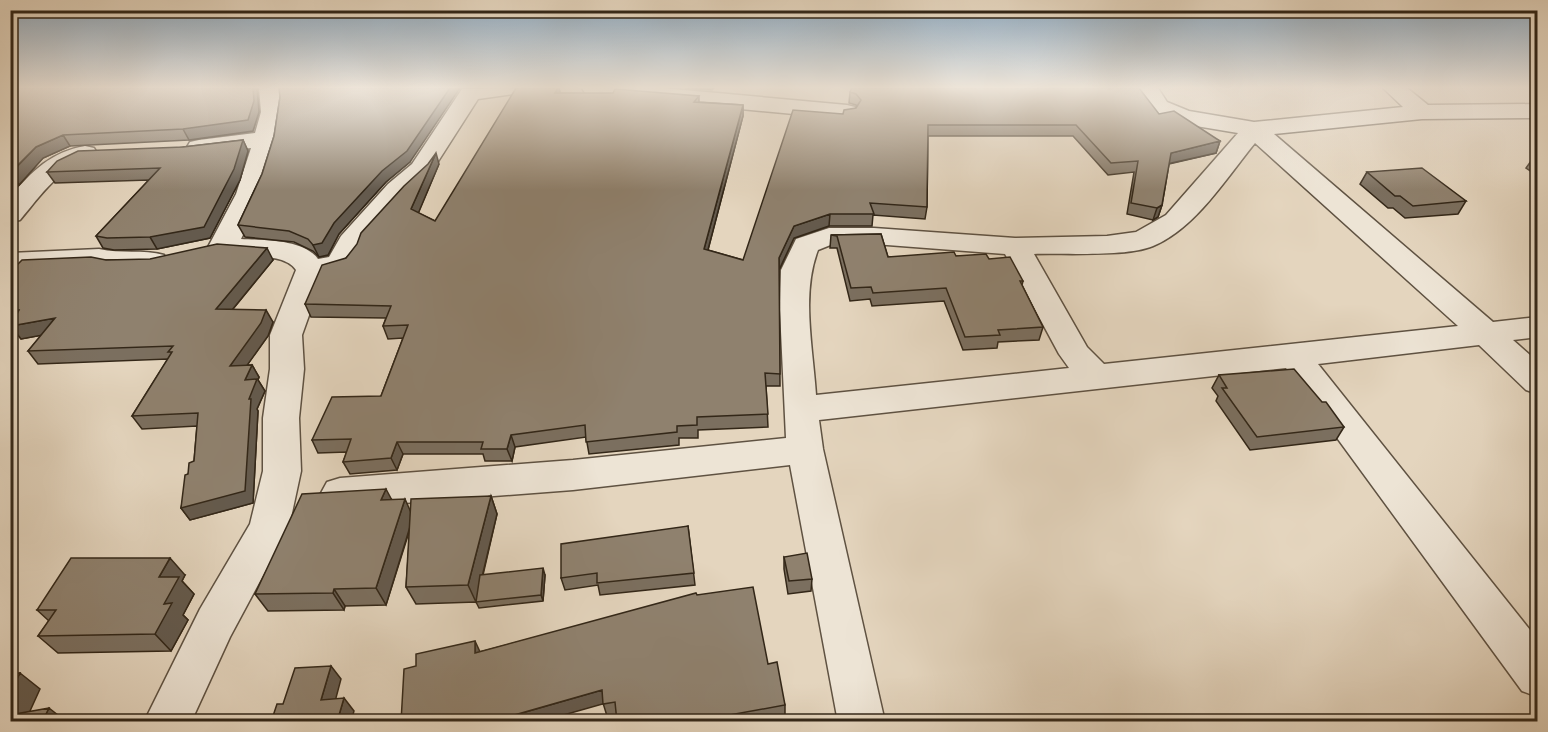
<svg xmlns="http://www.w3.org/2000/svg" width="1548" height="732" viewBox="0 0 1548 732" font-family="'Old Standard TT',serif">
<rect width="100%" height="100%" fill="#e4d5be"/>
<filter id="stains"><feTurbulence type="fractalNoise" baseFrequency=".00333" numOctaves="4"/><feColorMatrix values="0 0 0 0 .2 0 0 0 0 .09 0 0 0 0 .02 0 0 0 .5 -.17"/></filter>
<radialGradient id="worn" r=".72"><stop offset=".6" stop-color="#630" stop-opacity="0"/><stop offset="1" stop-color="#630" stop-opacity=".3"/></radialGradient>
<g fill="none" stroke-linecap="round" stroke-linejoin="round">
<defs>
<path id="street" d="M 259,88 L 281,88 C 287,141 264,193 241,239 C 263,240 304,239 318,259 L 329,257 L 341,236 L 388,184 L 412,164 L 462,89 L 524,88 L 521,93 L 478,99 L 430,174 L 406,196 L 364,244 L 360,255 L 349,269 L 323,276 L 302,335 L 304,369 L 299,418 L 301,471 L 289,527 L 230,637 L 191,722 L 144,722 L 200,609 L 250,524 L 263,471 L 263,418 L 270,369 L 270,335 L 296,270 C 283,250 234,259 212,253 L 208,247 L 236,194 L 251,148 L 199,154 L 190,152 L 187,147 L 190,142 L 199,140 L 255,133 L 261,112 Z
M 582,88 L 662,88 L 847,105 L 855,107 L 858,112 L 855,117 L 847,119 L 593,95 L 585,93 Z
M 1136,88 L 1158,88 L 1167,102 L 1189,111 L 1254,122 L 1403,107 L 1383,88 L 1407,88 L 1428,105 L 1538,104 L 1538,118 L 1422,119 L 1274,134 L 1493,322 L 1538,317 L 1538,337 L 1513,340 L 1538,362 L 1538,394 L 1526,390 L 1479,345 L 1318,364 L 1538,640 L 1538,697 L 1522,691 L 1286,368 L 819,420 L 823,449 L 885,722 L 838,722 L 790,465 L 573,490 L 340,508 L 327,504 L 321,493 L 327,482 L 340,478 L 573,460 L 786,438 L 780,310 L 781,270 L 796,239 L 829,228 L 874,228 L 1015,238 L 1107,236 L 1136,232 L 1166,215 L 1238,133 L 1184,124 L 1150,112 ZM 1255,143 L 1458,326 L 1104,364 L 1087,347 L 1034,254 C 1064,253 1127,257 1153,246 C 1195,229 1227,177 1255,143 ZM 833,244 L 874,244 L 1005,254 L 1059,354 L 1069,368 L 816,395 C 813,348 801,294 818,250 Z
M 85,146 L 94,148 L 97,153 L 94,158 C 59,167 42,194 20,220 L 10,222 L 10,197 C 32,171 51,152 85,146 Z
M 99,249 C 121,254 143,249 164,255 L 168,261 L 164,267 C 142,273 121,269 99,267 C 71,264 39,269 10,271 L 10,253 Z"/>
</defs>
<use href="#street" stroke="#5f5242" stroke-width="3"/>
<use href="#street" fill="#ede4d5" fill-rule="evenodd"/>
</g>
<path fill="#7b6f5f" stroke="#332718" stroke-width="1.5" d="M 10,88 L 257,88 L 259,112 L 253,131 L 189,140 L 70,146 L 43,158 L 19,185 L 10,185 Z
M 559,88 L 560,93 L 699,96 L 699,102 L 743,105 L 743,116 L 708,250 L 743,260 L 843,114 L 856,108 L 857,107 L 856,105 L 849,103 L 850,92 L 1159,114 L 1220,141 L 1216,153 L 1169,164 L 1162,205 L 1158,217 L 1153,220 L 1127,214 L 1134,172 L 1108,175 L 1073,136 L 928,136 L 927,207 L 925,219 L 873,215 L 872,226 L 829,226 L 794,238 L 779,270 L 780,386 L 766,386 L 768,427 L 698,430 L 698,438 L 679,438 L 679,445 L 589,454 L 586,437 L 515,447 L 512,461 L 485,461 L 483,454 L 403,454 L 397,470 L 350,474 L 343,462 L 347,452 L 318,453 L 312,440 L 381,396 L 403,338 L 388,339 L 383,326 L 386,318 L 311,317 L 305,304 L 346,258 L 439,164 L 418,213 L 435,221 Z
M 685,88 L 714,88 L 712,90 Z
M 280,97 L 410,162 L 386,182 L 339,234 L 328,255 L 319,257 L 313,251 L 294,242 L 245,237 L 238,225 L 262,174 L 274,136 Z
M 243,140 L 248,151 L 240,180 L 210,238 L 157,249 L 114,250 L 103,248 L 96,236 L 149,180 L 55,183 L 47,172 L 183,147 Z
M 1536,154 L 1538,154 L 1538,176 L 1526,168 Z
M 1367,172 L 1466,201 L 1458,214 L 1405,218 L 1393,208 L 1388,208 L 1360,184 Z
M 881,234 L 888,257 L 956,256 L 989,259 L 1023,281 L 1022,285 L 1043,327 L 1039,340 L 998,342 L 997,348 L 963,350 L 944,301 L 872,306 L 870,299 L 850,301 L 837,248 L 830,248 L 831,235 Z
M 106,260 L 273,260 L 233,309 L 273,322 L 268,336 L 247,365 L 252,365 L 259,377 L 258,380 L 265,391 L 257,409 L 258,411 L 253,503 L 190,520 L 181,508 L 188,474 L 194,461 L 197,426 L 142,429 L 132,416 L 168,359 L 38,364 L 28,351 L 42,335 L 21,339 L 11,326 L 13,323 L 10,323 L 10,265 Z
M 1219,375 L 1344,427 L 1336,440 L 1250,450 L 1216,401 L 1218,396 L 1212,388 Z
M 491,496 L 497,514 L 483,575 L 545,575 L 543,601 L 479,608 L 476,602 L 416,604 L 406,587 L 410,529 L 386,605 L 345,606 L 344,610 L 268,611 L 255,594 L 391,499 L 410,511 Z
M 688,526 L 695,585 L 600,595 L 598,585 L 565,590 L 561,578 Z
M 784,557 L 812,579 L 811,591 L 788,594 L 784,569 Z
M 185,575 L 182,581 L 194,594 L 183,615 L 188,620 L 171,651 L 58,653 L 38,636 L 49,621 L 37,610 Z
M 697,595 L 768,664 L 785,705 L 785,718 L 764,722 L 616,722 L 616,715 L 607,716 L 603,703 L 480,652 Z"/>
<path fill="#645a4d" stroke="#332718" stroke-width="1.5" d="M 253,88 L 257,88 L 259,112 L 253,131 L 189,140 L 183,129 Z
M 450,88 L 460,88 L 410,162 L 386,182 L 339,234 L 328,255 L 319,257 L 313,245 Z
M 558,88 L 559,88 L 561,97 L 555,93 Z
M 743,105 L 743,116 L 705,261 L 704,249 Z
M 63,135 L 70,146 L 43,158 L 19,185 L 11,173 L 36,147 Z
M 243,140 L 248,151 L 240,180 L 210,238 L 157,249 L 150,237 Z
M 1220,141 L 1216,153 L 1167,164 L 1171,153 Z
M 436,153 L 439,164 L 415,221 L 411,209 Z
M 1162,205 L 1158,217 L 1153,220 L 1157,208 Z
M 830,214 L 829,226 L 794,238 L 779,270 L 779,258 L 794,226 Z
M 267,248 L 273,260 L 223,321 L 216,309 Z
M 266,310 L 273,322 L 268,336 L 238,378 L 230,366 Z
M 55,318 L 65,331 L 21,339 L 11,326 Z
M 252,365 L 259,377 L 258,380 L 265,391 L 257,409 L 258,411 L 253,503 L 190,520 L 181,508 L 249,399 L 245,380 Z
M 511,435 L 515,447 L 512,461 L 507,449 Z
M 397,442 L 403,454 L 397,470 L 391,458 Z
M 386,489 L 395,506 L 381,500 Z
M 491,496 L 497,514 L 476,602 L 468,585 Z
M 405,499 L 413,517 L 386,605 L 376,588 Z
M 170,558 L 185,575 L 182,581 L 194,594 L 183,615 L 188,620 L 171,651 L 155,634 L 164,604 L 159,577 Z
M 543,568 L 545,575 L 543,601 L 541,595 Z
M 334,589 L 345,606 L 344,610 L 333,593 Z
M 475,641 L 481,654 L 475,653 Z
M 331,666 L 341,679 L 332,713 L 321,700 Z
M 20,673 L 40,689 L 25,722 L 10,722 L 10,692 Z
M 602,690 L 606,703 L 539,722 L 490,722 Z
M 344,698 L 354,711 L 351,722 L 337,722 Z
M 49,708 L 63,719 L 65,717 L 71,722 L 45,722 L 43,720 Z"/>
<path fill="#8f816e" stroke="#332718" stroke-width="1.5" d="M 10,88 L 253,88 L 254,101 L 248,120 L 183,129 L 63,135 L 36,147 L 10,173 Z
M 279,88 L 450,88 L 407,151 L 382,171 L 334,223 L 322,243 L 313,245 L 308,239 L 289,231 L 238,225 L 262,174 L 274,136 L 280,97 Z
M 516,88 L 558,88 L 555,93 L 613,93 L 615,89 L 699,96 L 694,102 L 743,105 L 704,249 L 743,260 L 793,110 L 843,114 L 844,110 L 856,108 L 861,100 L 856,94 L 850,92 L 852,88 L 1139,88 L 1159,114 L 1174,111 L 1220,141 L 1171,153 L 1162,205 L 1157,208 L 1131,203 L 1138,161 L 1111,163 L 1076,125 L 928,125 L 927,207 L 870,203 L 874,214 L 830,214 L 794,226 L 779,258 L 780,374 L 765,373 L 768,414 L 697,417 L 697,425 L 677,426 L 677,432 L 586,442 L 585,425 L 511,435 L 507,449 L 481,449 L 483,442 L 397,442 L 391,458 L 343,462 L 351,439 L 312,440 L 332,397 L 381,396 L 408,325 L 383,326 L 391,306 L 305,304 L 322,265 L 346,258 L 357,244 L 361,233 L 404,186 L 428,164 L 436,153 L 411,209 L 435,221 Z
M 243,140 L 234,169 L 204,227 L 150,237 L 107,238 L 96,236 L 160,168 L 47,172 L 57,161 L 78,151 L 183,147 Z
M 1422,168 L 1466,201 L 1413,206 L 1400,196 L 1395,196 L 1367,172 Z
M 881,234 L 888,257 L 954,252 L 956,256 L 986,254 L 989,259 L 1010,257 L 1023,281 L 1020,281 L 1043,327 L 998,330 L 1000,335 L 965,337 L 946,288 L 873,293 L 871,287 L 851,288 L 837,236 L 831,235 Z
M 217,244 L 267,248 L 216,309 L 266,310 L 261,323 L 230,366 L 252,365 L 245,380 L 257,379 L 249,399 L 251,399 L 245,491 L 181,508 L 185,475 L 188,474 L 189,463 L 194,461 L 198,413 L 132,416 L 172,352 L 168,352 L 173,346 L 28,351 L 55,318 L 11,326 L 19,310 L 10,310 L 10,265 L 18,264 L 22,260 L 91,257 L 106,260 L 150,259 Z
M 1294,369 L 1322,402 L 1326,402 L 1344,427 L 1257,437 L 1222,388 L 1227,388 L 1219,375 Z
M 386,489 L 381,500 L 405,499 L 376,588 L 334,589 L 333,593 L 255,594 L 302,494 Z
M 491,496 L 468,585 L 406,587 L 411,499 Z
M 688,526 L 694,573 L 597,583 L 597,573 L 561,578 L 561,544 Z
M 807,553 L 812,579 L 789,581 L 784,557 Z
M 71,558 L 170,558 L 159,577 L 179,577 L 164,604 L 172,603 L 155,634 L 38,636 L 56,610 L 37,610 Z
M 543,568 L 541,595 L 476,602 L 480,575 Z
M 753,587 L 768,664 L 777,662 L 785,705 L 691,722 L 617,722 L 615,702 L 603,704 L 602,690 L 490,722 L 401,722 L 404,669 L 416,666 L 416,654 L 475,641 L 475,653 L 696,593 L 697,595 Z
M 331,666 L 321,700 L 344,698 L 337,722 L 271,722 L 277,704 L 283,704 L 295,668 Z
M 20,673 L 10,692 L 10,674 Z
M 49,708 L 43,720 L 65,717 L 62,722 L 10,722 L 10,715 Z"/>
<linearGradient id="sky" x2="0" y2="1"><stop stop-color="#8eaac1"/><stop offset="0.46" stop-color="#f3ece2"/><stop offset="1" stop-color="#f3ece2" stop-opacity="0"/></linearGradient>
<rect width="1548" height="190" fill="url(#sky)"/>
<rect width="1548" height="732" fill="none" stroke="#e4d5be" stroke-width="36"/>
<rect x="12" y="12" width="1524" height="708" fill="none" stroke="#332718" stroke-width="3"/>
<rect x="18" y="18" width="1512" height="696" fill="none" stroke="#332718" stroke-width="1.5"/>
<rect width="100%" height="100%" filter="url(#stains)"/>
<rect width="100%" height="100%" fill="url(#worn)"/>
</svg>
